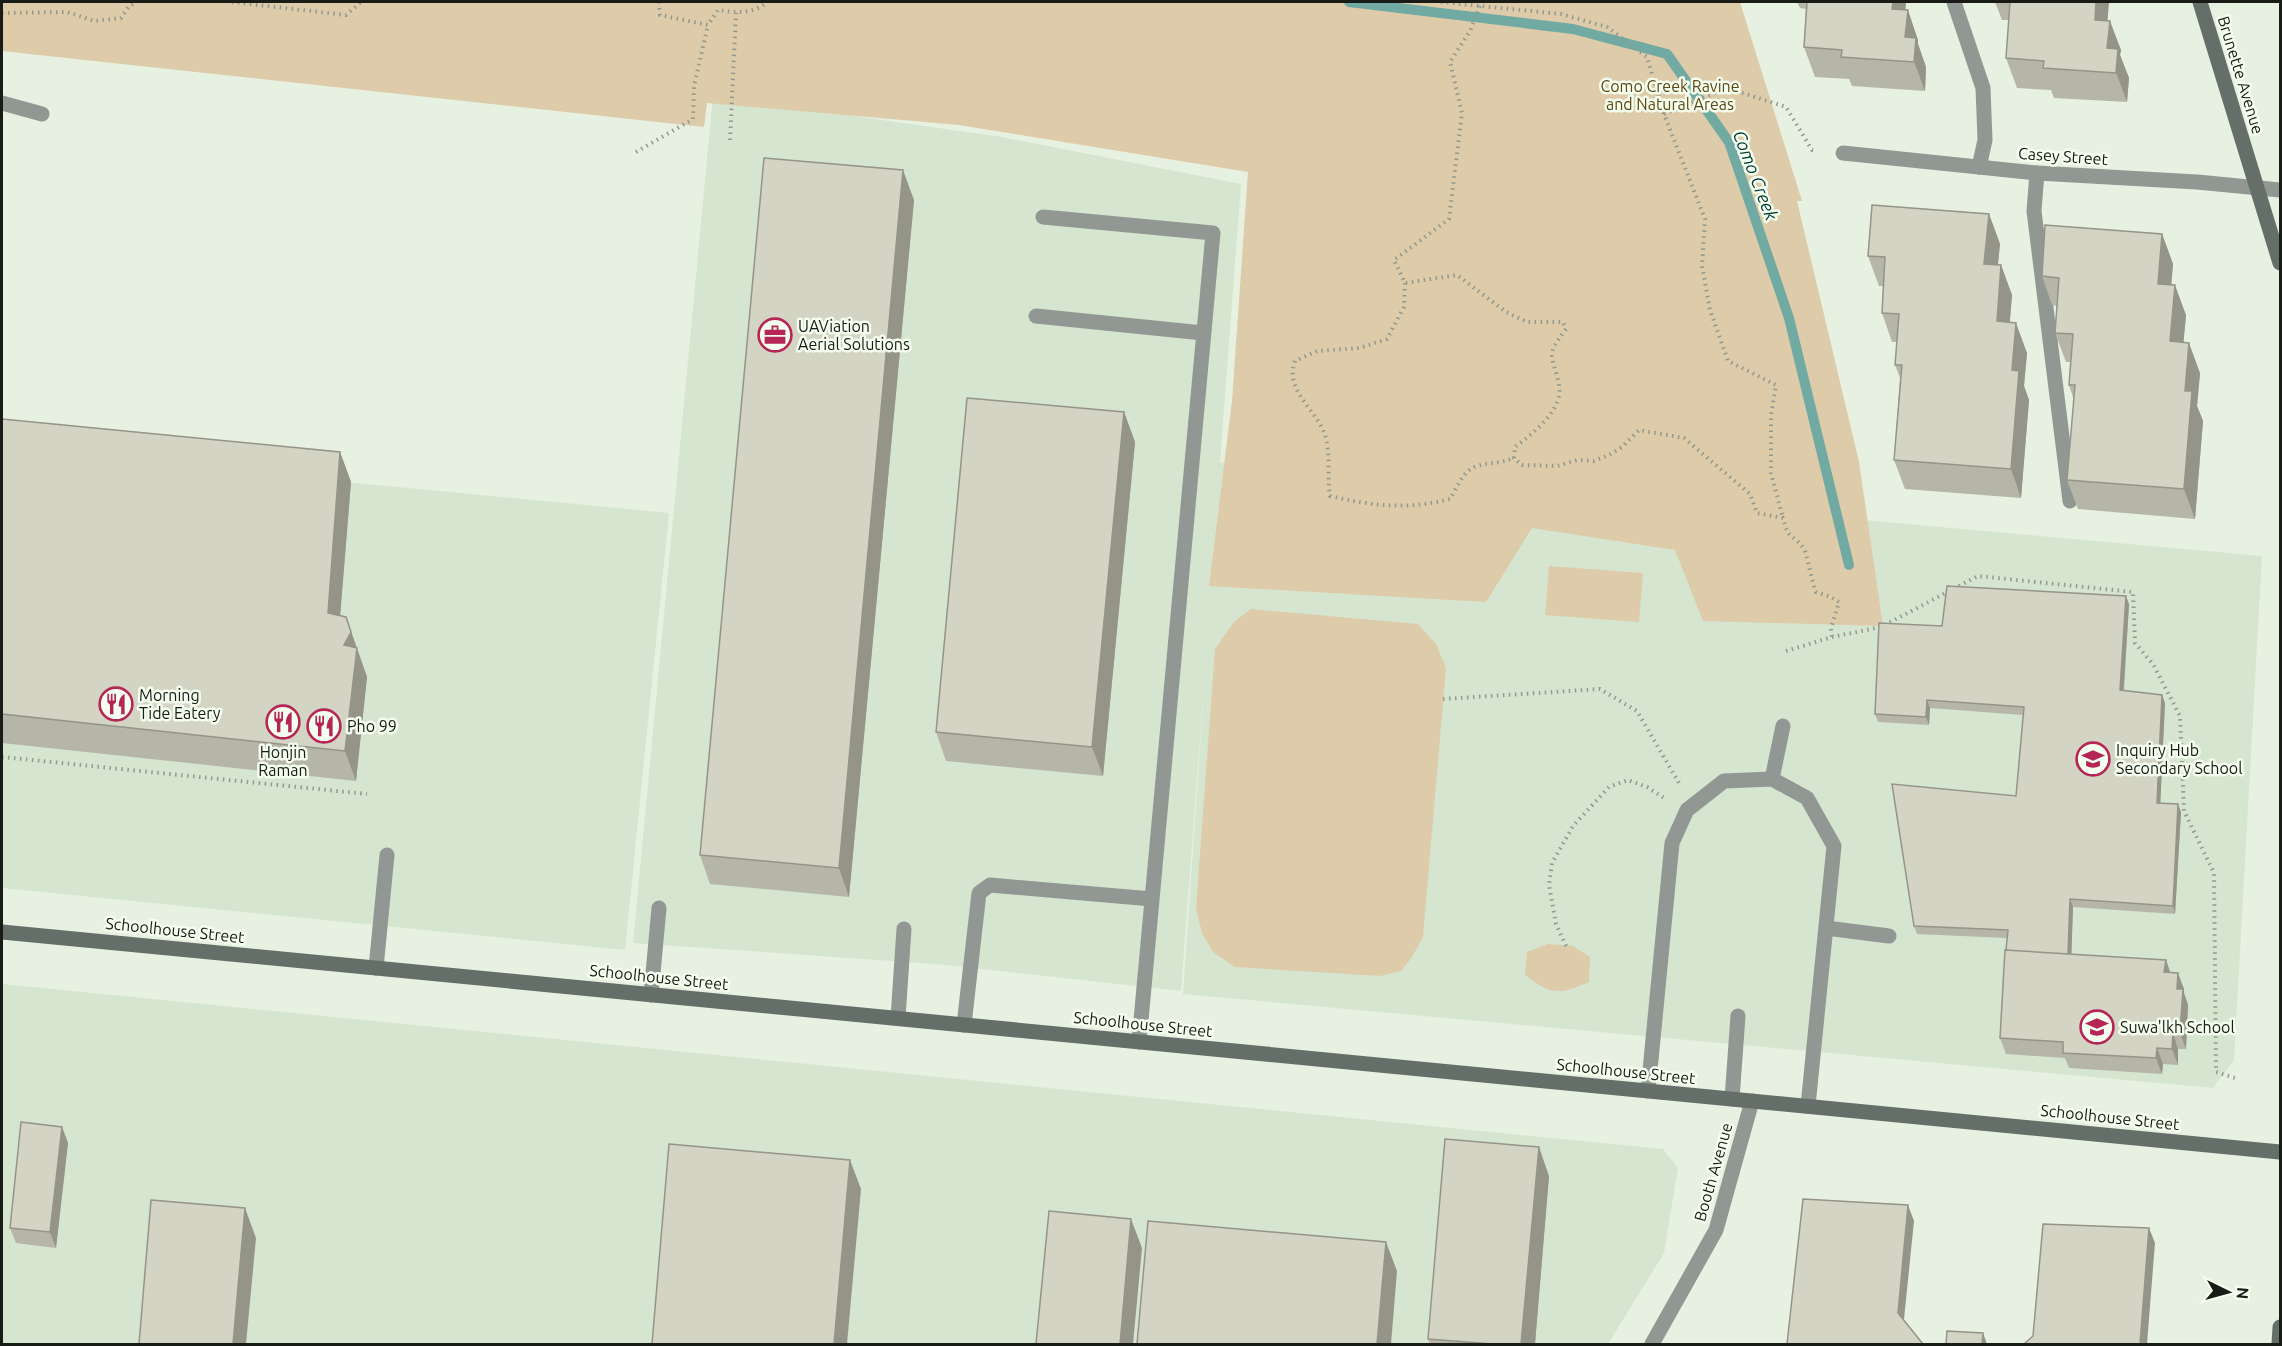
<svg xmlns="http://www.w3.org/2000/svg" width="2282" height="1346" viewBox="0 0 2282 1346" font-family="Ubuntu,sans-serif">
<rect width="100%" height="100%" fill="#e7f1e1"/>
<path fill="#d6e5cf" d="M 713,96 L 1002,137 L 1241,184 L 1220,462 L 2262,556 L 2234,1060 L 2213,1088 L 1183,994 L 1206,660 L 1181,991 L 936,964 L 633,943 Z
M 2,449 L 669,513 L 625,950 L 2,888 Z
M 2,984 L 1663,1149 L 1678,1168 L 1664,1253 L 1608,1344 L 2,1344 Z"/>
<path fill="#ddcba9" d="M 2,2 L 1740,2 L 1802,201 L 1797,201 L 1859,462 L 1883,626 L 1703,621 L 1675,550 L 1532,528 L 1486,602 L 1209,586 L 1232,401 L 1248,172 L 959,125 L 707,103 L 704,127 L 2,51 Z
M 1549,566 L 1643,573 L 1639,622 L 1545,615 Z
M 1251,609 L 1418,624 L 1436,644 L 1446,668 L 1423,937 L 1412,957 L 1401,971 L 1380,976 L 1235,967 L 1213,952 L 1202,933 L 1196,908 L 1215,649 L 1234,622 Z
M 1548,944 L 1573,946 L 1590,957 L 1589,982 C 1559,995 1551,995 1525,975 L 1527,952 Z"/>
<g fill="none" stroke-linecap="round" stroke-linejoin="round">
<path stroke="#71aaa3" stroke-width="10" d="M 1349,2 L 1573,29 L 1667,54 L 1729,142 L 1789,318 L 1849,565"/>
<path stroke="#92998e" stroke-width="4" stroke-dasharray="1.5 4.5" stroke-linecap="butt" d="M 232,2 L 346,15 L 361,2
M 659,2 L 660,15 L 708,25 L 718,10 C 735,13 754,14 767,2
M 1441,2 L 1561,14 L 1607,27 L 1647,57 L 1664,114 L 1705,219 L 1702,266 L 1710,310 L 1728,361 L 1776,385 L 1771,415 L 1771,473 L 1783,518
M 1480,6 L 1470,31 L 1450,62 L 1462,113 L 1449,219 L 1394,260 L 1405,283 L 1457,275 L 1506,312 L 1527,322 L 1563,322 L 1566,329 C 1544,358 1553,354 1559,385 C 1564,410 1532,434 1515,447 L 1514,458 L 1522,465 L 1557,466 L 1577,460 L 1594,461 L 1609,455 L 1622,447 L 1639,430 L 1684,438 L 1750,494 L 1757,513 L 1783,518 C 1789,542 1793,533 1804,549 C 1807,554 1812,583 1816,592 L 1831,597 L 1839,602 L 1831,628 L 1832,637
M 2,13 L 67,12 L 94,21 L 121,18 L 129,6 L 137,2
M 1664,114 L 1727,88 L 1786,107 L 1812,150 L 1817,151
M 730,140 L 736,13
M 636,152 L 693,119 L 694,86 L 708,25
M 1405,283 L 1404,307 L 1387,339 L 1360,348 L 1317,351 L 1295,361 C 1284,390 1316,409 1325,435 C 1331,452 1327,479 1330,496 C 1373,506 1407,510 1450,499 C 1457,488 1464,469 1477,466 C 1490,462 1499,464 1514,458
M 1786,651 L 1832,637 L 1881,627 L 1978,576 L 2133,592 L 2135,643 L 2153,664 L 2180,716 L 2184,811 L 2214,873 L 2216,1072 L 2235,1078
M 1443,699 L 1600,689 L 1637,711 L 1679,783
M 2,757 L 367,794
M 1566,946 L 1556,924 L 1549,885 L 1552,863 L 1573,826 L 1609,787 L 1628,780 L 1647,787 L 1664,798"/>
<path stroke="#919893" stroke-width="15" d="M 1954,2 L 1983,88 L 1985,140 L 1979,167
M 2,103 L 42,114
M 2037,173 L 2034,211 L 2070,501
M 1043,217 L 1213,233 L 1139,1042
M 1036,316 L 1203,333
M 1772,779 L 1783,726
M 1826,928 L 1889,936
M 376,968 L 387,855
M 651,995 L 659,908
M 898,1018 L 904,929
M 964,1025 L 979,893 L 990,885 L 1152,899
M 1648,1091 L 1672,843 L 1687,810 L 1724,781 L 1772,779 L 1807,798 L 1834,846 L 1808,1106
M 1732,1099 L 1738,1016"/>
<path stroke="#919893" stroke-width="15" d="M 1843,153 L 2037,173 L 2197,182 L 2280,190
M 1652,1344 L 1716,1230 L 1752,1101"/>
<path stroke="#656f69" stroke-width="15" d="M 2200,2 L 2280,263
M 2,932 L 2280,1152
M 2279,1344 L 2280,1327"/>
</g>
<path fill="#b5b6a8" d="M 1797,2 L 1906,2 L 1905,10 L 1918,40 L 1918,44 L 1926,67 L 1925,91 L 1852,86 L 1849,79 L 1815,77 L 1804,47 L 1806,9 L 1800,8 Z
M 1995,2 L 2109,2 L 2107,21 L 2121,50 L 2120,55 L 2129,78 L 2127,102 L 2054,98 L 2051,90 L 2017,88 L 2006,58 L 2009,20 L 2002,20 Z
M 914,200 L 849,897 L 710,884 L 700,855 Z
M 1989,214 L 2000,244 L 1998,265 L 2001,265 L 2012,295 L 2010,322 L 2027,353 L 2024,386 L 2029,400 L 2021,498 L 1905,489 L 1894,460 L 1900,378 L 1895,365 L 1897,342 L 1892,342 L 1882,313 L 1883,286 L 1879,286 L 1868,256 Z
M 2162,234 L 2173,264 L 2171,285 L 2186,315 L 2183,343 L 2200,373 L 2197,406 L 2203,421 L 2195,519 L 2078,509 L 2067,480 L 2074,400 L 2069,385 L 2070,362 L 2066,362 L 2055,333 L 2057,306 L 2052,305 L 2042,276 Z
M 1124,412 L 1135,442 L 1103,776 L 946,761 L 936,732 Z
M 2,419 L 340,452 L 351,482 L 340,616 L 346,617 L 367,677 L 356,781 L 2,743 Z
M 2129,604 L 2124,691 L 2165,703 L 2160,803 L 2178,804 L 2181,812 L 2175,914 L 2073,907 L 2071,954 L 2166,960 L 2170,972 L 2184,989 L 2184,993 L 2188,1005 L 2186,1049 L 2178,1049 L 2178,1065 L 2163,1064 L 2162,1074 L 2069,1068 L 2065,1058 L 2006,1054 L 2000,1038 L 2007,938 L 1917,934 L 1914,926 L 2016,796 L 2023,715 L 1930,708 L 1929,725 L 1878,722 L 1875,714 L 1942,626 Z
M 62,1127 L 68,1143 L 56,1248 L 16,1243 L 10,1228 Z
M 1549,1176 L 1535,1344 L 1430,1344 L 1428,1339 Z"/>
<path fill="#949488" d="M 1893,2 L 1906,2 L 1903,39 L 1892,9 Z
M 2096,2 L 2109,2 L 2105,50 L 2095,20 Z
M 1908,10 L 1918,40 L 1918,44 L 1926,67 L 1925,91 L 1905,37 Z
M 2110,21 L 2121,50 L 2120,55 L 2129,78 L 2127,102 L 2107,48 Z
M 903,170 L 914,200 L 849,897 L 839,868 Z
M 1989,214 L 2000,244 L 1995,293 L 1984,264 Z
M 2162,234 L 2173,264 L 2169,314 L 2158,284 Z
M 2001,265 L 2012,295 L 2007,350 L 1997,321 Z
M 2175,285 L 2186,315 L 2181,371 L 2170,341 Z
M 2016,323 L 2027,353 L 2024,386 L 2029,400 L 2021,498 L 2011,469 L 2012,370 Z
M 2189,343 L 2200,373 L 2197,406 L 2203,421 L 2195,519 L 2184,489 L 2185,391 Z
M 1124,412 L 1135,442 L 1103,776 L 1092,747 Z
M 340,452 L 351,482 L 338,642 L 328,613 Z
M 2126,596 L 2129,604 L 2123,698 L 2120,690 Z
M 346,617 L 367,677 L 356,781 L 345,751 L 344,645 Z
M 2162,695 L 2165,703 L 2160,811 L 2157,803 Z
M 1927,700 L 1930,708 L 1929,725 L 1926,717 Z
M 2178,804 L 2181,812 L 2175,914 L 2173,906 Z
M 2070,899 L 2073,907 L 2071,969 L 2068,961 Z
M 2166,960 L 2171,975 L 2164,972 Z
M 2178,973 L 2184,989 L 2184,993 L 2188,1005 L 2186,1049 L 2180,1033 L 2177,989 Z
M 2173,1033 L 2178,1049 L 2178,1065 L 2172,1049 Z
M 2157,1048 L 2163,1064 L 2162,1074 L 2156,1058 Z
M 62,1127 L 68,1143 L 56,1248 L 50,1232 Z
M 1539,1147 L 1549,1176 L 1535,1344 L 1521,1344 Z
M 850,1160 L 861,1189 L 847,1344 L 834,1344 Z
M 1908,1205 L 1914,1221 L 1903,1329 L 1898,1313 Z
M 245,1208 L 256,1238 L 246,1344 L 233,1344 Z
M 1131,1219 L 1142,1248 L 1133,1344 L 1120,1344 Z
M 2149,1228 L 2155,1243 L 2147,1344 L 2140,1344 Z
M 1386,1242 L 1397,1271 L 1391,1344 L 1377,1344 Z
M 1983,1333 L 1987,1344 L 1982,1344 Z"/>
<path fill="#d3d4c3" stroke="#949488" stroke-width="1.5" d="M 1807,2 L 1893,2 L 1892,9 L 1908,10 L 1905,37 L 1916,38 L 1914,62 L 1841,57 L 1842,50 L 1804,47 Z
M 2010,2 L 2096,2 L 2095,20 L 2110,21 L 2107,48 L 2118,49 L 2116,73 L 2043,68 L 2044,61 L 2006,58 Z
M 764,158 L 903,170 L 839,868 L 700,855 Z
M 1872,205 L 1989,214 L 1984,264 L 2001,265 L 1997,321 L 2016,323 L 2012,370 L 2019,371 L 2011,469 L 1894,460 L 1902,365 L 1895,365 L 1899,314 L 1882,313 L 1885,257 L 1868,256 Z
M 2045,225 L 2162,234 L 2158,284 L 2175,285 L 2170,341 L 2189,343 L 2185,391 L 2192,391 L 2184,489 L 2067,480 L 2075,385 L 2069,385 L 2073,334 L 2055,333 L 2059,278 L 2042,276 Z
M 967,398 L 1124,412 L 1092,747 L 936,732 Z
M 2,419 L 340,452 L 328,613 L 346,617 L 351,632 L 344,645 L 357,648 L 345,751 L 2,714 Z
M 1947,586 L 2126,596 L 2120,690 L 2162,695 L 2157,803 L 2178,804 L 2173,906 L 2070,899 L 2068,954 L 2006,950 L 2008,930 L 1914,926 L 1892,784 L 2016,796 L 2024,707 L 1927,700 L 1926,717 L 1875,714 L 1879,623 L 1942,626 Z
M 2005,950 L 2166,960 L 2164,972 L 2178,973 L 2177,989 L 2183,989 L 2180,1033 L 2173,1033 L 2172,1049 L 2157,1048 L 2156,1058 L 2063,1053 L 2063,1042 L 2000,1038 Z
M 21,1122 L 62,1127 L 50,1232 L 10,1228 Z
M 1445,1139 L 1539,1147 L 1521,1344 L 1493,1344 L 1428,1339 Z
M 669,1144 L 850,1160 L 834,1344 L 652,1344 Z
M 1803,1199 L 1908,1205 L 1898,1313 L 1923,1344 L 1787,1344 Z
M 151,1200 L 245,1208 L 233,1344 L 139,1344 Z
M 1049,1211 L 1131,1219 L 1120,1344 L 1036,1344 Z
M 1148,1221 L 1386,1242 L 1377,1344 L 1137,1344 Z
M 2043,1224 L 2149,1228 L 2140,1344 L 2024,1344 L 2033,1336 Z
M 1947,1331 L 1983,1333 L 1982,1344 L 1946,1344 Z"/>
<defs>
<symbol id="office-ring" viewBox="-11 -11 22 22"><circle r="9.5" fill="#f4feef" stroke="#b52656" stroke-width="1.5"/><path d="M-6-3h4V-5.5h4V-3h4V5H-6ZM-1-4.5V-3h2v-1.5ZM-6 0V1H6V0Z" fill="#b52656"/></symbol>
<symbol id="restaurant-ring" viewBox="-11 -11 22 22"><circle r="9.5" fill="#f4feef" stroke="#b52656" stroke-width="1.5"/><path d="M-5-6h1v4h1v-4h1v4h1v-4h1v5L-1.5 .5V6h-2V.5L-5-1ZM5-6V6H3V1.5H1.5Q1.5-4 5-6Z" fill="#b52656"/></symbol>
<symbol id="school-ring" viewBox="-11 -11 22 22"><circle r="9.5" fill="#f4feef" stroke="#b52656" stroke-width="1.5"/><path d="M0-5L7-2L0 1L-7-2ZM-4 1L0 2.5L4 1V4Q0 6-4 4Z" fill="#b52656"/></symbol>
</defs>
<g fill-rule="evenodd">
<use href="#office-ring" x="756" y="316" width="38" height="38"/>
<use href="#restaurant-ring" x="97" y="685" width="38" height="38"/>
<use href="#restaurant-ring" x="264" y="703" width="38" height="38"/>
<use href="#restaurant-ring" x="305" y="707" width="38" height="38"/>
<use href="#school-ring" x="2074" y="740" width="38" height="38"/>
<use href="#school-ring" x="2078" y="1008" width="38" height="38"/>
</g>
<g text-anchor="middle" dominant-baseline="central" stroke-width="5" stroke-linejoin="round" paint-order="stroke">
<g font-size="16" fill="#181b16" stroke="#f4feef">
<text transform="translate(2241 75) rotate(73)">Brunette Avenue</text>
<text transform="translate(2063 156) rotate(4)">Casey Street</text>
<text transform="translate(175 930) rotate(6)">Schoolhouse Street</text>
<text transform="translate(659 977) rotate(6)">Schoolhouse Street</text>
<text transform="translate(1143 1024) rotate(6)">Schoolhouse Street</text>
<text transform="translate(1626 1071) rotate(6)">Schoolhouse Street</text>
<text transform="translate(2110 1117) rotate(6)">Schoolhouse Street</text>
<text transform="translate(1713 1172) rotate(-74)">Booth Avenue</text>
</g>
<g font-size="16" fill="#5e4715" stroke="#f4feef">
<text x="1670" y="86">Como Creek Ravine<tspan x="1670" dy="18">and Natural Areas</tspan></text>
</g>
<g font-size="16" fill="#181b16" stroke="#f4feef" text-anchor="start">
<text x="798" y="326">UAViation<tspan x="798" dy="18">Aerial Solutions</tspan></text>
<text x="139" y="695">Morning<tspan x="139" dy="18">Tide Eatery</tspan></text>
<text x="347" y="726">Pho 99</text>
<text x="2116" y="750">Inquiry Hub<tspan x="2116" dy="18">Secondary School</tspan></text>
<text x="283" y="752" text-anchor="middle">Honjin<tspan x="283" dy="18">Raman</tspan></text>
<text x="2120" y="1027">Suwa'lkh School</text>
</g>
<g font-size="18" font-style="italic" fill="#003934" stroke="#f4feef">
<text transform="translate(1756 175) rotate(69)">Como Creek</text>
</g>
</g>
<rect width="2282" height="1346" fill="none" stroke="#181b16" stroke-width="6"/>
<g transform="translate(2228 1292) rotate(95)" stroke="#f4feef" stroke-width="4.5" paint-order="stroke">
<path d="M0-4.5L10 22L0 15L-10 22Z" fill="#181b16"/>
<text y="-9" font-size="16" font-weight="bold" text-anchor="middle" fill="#181b16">N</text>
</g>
</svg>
